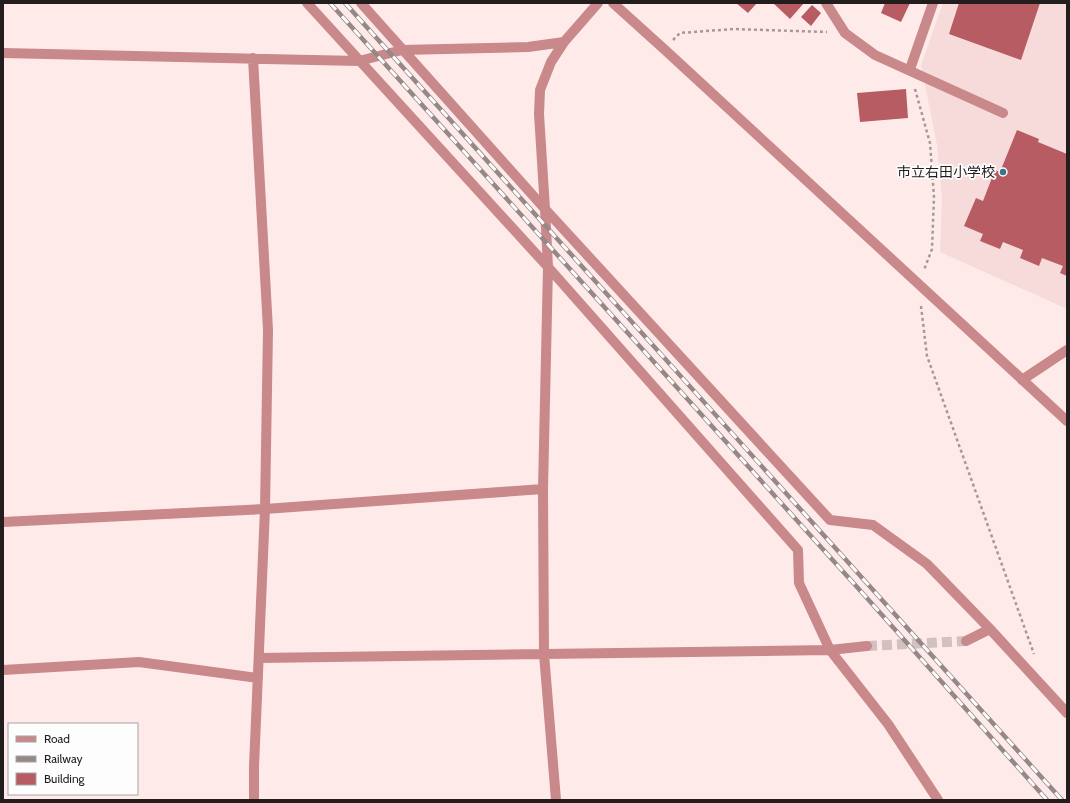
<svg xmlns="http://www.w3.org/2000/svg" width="1070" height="803" viewBox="0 0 1070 803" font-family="Cabin,'Noto Sans JP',sans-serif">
<rect width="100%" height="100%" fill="#ffeaea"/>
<path fill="#f7dada" d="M 943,3 L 1067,3 L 1067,309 L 940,252 L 942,199 L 937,145 L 921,65 Z"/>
<path fill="#b75c63" d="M 736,3 L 757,3 L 748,13 Z
M 773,3 L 804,3 L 790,19 Z
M 885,3 L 910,3 L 901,22 L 881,13 Z
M 959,3 L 1040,3 L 1021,60 L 949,34 Z
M 812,5 L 821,13 L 811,26 L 801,17 Z
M 906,89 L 908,118 L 860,122 L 857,93 Z
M 1017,130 L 1039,139 L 1038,142 L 1067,154 L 1067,276 L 1060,273 L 1063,266 L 1042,258 L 1039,266 L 1020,258 L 1023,250 L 1003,242 L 1000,249 L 980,241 L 983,234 L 964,226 L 976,198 L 983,201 L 995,170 L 1000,172 Z"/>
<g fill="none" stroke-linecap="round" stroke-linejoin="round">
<path stroke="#d3c1c1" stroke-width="10" stroke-dasharray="10 5" stroke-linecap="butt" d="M 867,646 L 966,641"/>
<path stroke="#a79898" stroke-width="2.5" stroke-dasharray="3 3" stroke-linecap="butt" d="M 673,40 L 680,33 L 733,29 L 827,32
M 915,89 L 930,143 L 934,197 L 932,249 L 924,270
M 921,306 L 927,356 L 1034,654"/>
<path stroke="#c9888a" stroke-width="10" d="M 307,3 L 548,267 L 798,550 L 799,583 L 830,650 L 888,724 L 938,800
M 361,3 L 545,209 L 830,520 L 873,525 L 927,564 L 990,629 L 1067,713
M 613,3 L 664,49 L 1067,421
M 826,3 L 845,33 L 875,55 L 1003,113
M 3,53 L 359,61 L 402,50 L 528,47 L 564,42
M 253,58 L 268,330 L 265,509 L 254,767 L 254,800
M 910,69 L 933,3
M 1022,380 L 1067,350
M 3,522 L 265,509 L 543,489
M 966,641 L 990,629
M 259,658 L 830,650 L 867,646
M 3,670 L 139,662 L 258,678
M 556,800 L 544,654 L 543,489 L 548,267 L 545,209 L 539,114 L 540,90 L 551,62 L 564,42 L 598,3"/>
<defs>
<path id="rail" d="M 330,3 L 866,597 L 1047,800
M 345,3 L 1062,800"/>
</defs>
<use href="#rail" stroke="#978888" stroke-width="4.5"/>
<use href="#rail" stroke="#fdfdfd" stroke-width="3" stroke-dasharray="9" stroke-linecap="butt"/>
</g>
<circle fill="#39758c" stroke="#fdfdfd" stroke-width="1.5" cx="1003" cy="172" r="4"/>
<g text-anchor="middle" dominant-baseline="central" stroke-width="3.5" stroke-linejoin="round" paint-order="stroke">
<g font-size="14" fill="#241d1d" stroke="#fdfdfd" text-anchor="end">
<text x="995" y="172">市立右田小学校</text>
</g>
</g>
<rect width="1070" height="803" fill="none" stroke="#241d1d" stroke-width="8"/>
<rect x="8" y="723" width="130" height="72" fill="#fdfdfd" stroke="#a6a3a3"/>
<rect x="16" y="736" width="20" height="6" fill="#c9888a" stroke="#a6a3a3"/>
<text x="44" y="743" font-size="12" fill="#241d1d">Road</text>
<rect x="16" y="756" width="20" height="6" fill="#978888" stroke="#a6a3a3"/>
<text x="44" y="763" font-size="12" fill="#241d1d">Railway</text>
<rect x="16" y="773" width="20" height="12" fill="#b75c63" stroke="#a6a3a3"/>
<text x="44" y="783" font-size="12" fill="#241d1d">Building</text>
</svg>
